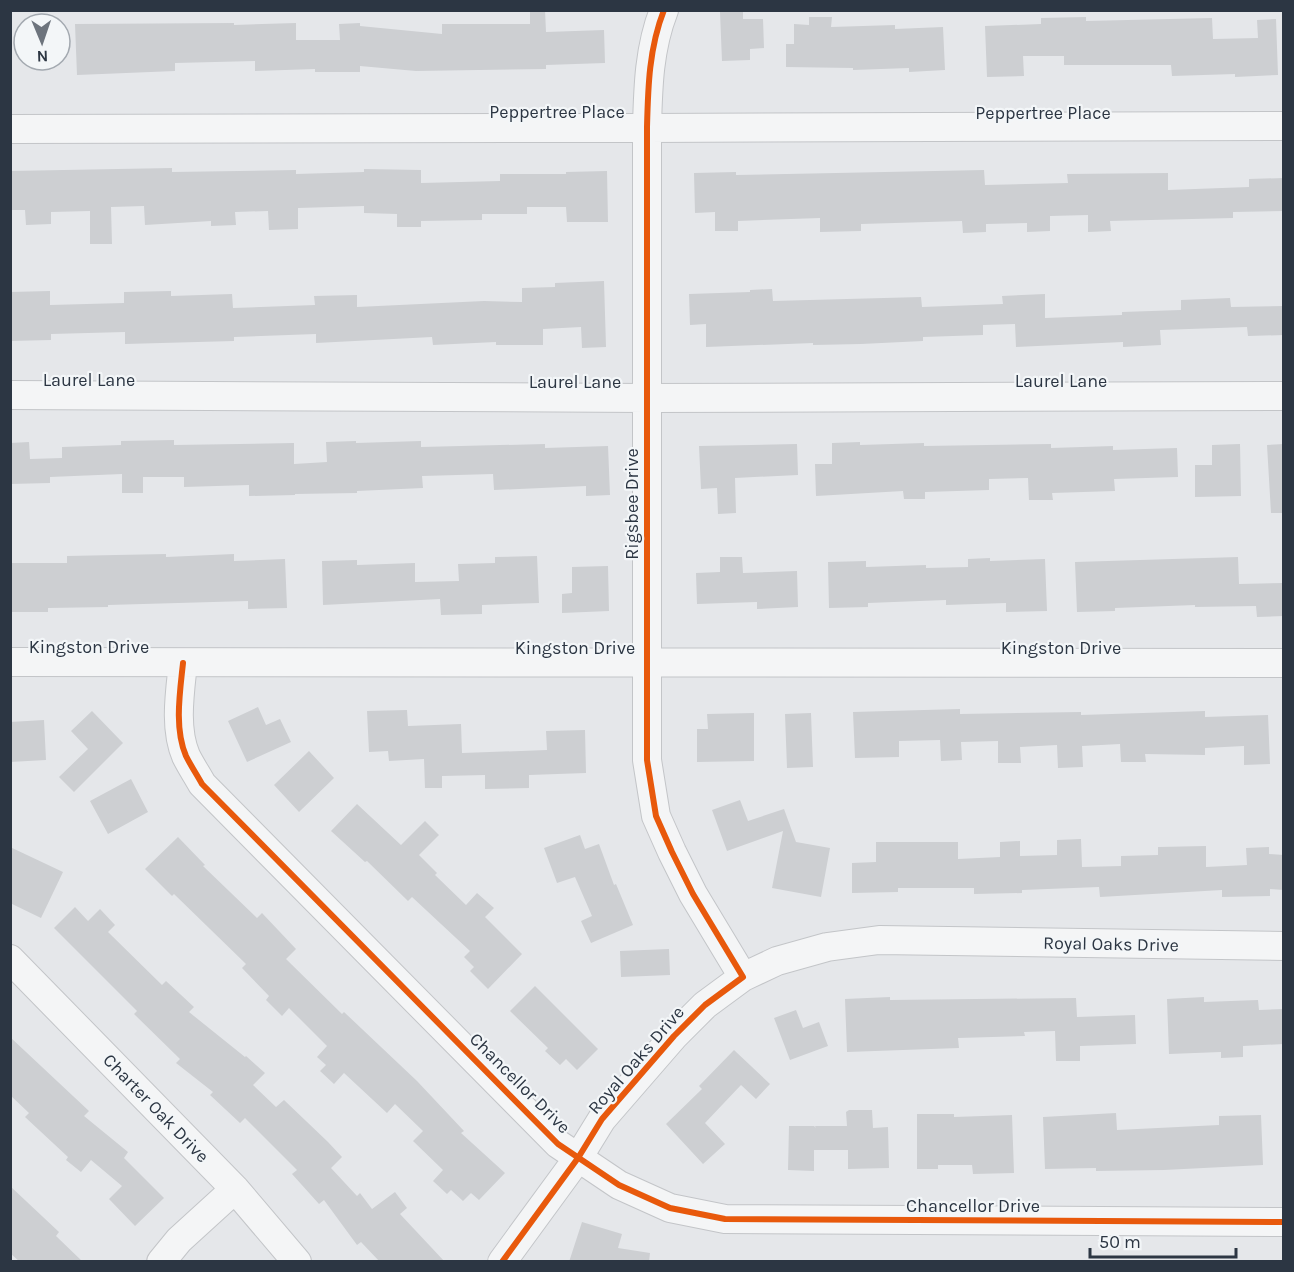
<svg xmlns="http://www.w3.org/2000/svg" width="1294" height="1272" viewBox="0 0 1294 1272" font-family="Karla,sans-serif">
<rect width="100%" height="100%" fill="#e5e7ea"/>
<path fill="#cdcfd2" d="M 530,10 L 545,10 L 546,32 L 604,30 L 605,63 L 546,65 L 546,69 L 416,71 L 360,66 L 360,72 L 315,72 L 315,69 L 255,71 L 255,61 L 175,63 L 175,71 L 77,75 L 75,24 L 234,23 L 234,25 L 296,23 L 296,40 L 340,40 L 339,24 L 360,23 L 360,26 L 442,34 L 442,24 L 530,24 Z
M 743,11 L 743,19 L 763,19 L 764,48 L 750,49 L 750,60 L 722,61 L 720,12 Z
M 809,17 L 832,17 L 831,27 L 895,25 L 895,29 L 943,27 L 945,70 L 909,72 L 909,68 L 853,70 L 853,68 L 786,67 L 786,44 L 794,44 L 794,24 L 809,25 Z
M 1086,17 L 1086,21 L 1212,18 L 1213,39 L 1258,38 L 1257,20 L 1276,19 L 1278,75 L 1235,77 L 1235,74 L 1172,76 L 1171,65 L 1064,65 L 1064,56 L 1023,56 L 1024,76 L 987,77 L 985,26 L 1041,24 L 1041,18 Z
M 172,168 L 172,172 L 296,170 L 296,174 L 364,172 L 364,169 L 421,170 L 421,183 L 500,181 L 500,174 L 566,174 L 566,172 L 607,171 L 608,222 L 567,222 L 566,207 L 527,207 L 527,214 L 482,214 L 482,220 L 421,221 L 421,227 L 397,227 L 397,214 L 364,213 L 364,206 L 298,208 L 298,229 L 269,230 L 268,211 L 235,212 L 236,225 L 211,226 L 211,221 L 145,225 L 144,206 L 111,207 L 112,244 L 90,244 L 90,211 L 51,212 L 51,224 L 26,225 L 25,210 L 10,210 L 10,171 Z
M 984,170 L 985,185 L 1068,183 L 1067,174 L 1168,173 L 1168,190 L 1249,187 L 1249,179 L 1284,178 L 1284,211 L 1233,212 L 1233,218 L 1110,221 L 1111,231 L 1088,232 L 1088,215 L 1050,216 L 1050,231 L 1027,232 L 1027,223 L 986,224 L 986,232 L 963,233 L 962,221 L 861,224 L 861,231 L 820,232 L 820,218 L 738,221 L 738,231 L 715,231 L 715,212 L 695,213 L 694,173 L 736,172 L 736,175 Z
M 604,281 L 606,347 L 582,348 L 581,327 L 543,329 L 543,345 L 496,345 L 496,342 L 433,345 L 432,337 L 316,343 L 316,334 L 234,337 L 234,341 L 125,344 L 125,332 L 51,334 L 51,340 L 10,341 L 10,292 L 50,291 L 50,305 L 124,303 L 124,292 L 171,291 L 171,296 L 232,294 L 233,308 L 315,305 L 314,296 L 357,295 L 357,307 L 484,301 L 522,302 L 522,288 L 555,287 L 555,283 Z
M 772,289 L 773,301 L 921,297 L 922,307 L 1003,304 L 1002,296 L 1045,294 L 1045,318 L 1122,315 L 1122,312 L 1181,310 L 1181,300 L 1230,298 L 1231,307 L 1284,306 L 1284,335 L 1248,336 L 1247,327 L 1160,330 L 1161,345 L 1123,347 L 1123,342 L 1016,347 L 1015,324 L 983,325 L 983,335 L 923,337 L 923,341 L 861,344 L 813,345 L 813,343 L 706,347 L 706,324 L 690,325 L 689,294 L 750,292 L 750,290 Z
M 174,440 L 174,445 L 294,443 L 294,464 L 327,462 L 326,442 L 356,441 L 356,443 L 421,441 L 421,447 L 545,444 L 545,448 L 608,446 L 610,495 L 586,496 L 586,486 L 494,490 L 493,474 L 422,476 L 423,488 L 357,491 L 357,493 L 295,494 L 295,495 L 249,496 L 249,485 L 184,487 L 184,477 L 143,477 L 143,493 L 122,493 L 122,474 L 50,477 L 50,483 L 10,484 L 10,443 L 29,442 L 30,459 L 62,458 L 62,447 L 121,445 L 121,441 Z
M 860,442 L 860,445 L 924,443 L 924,446 L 1051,444 L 1051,448 L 1113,446 L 1113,450 L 1177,448 L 1178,477 L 1114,479 L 1115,491 L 1052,493 L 1053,500 L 1029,500 L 1028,478 L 989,479 L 989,490 L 925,492 L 925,499 L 904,499 L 903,491 L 816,496 L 815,464 L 832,464 L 832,443 Z
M 797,444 L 798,475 L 735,478 L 736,513 L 718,514 L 717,488 L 701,489 L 699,446 Z
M 1240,444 L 1241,496 L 1195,497 L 1195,465 L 1212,465 L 1212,445 Z
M 1284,444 L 1284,513 L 1271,513 L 1267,445 Z
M 166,554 L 166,557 L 234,554 L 234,561 L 285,559 L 287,608 L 248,609 L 248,601 L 108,605 L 108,607 L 48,608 L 48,612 L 10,612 L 10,563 L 67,563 L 67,556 Z
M 537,556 L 539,603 L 482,605 L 482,614 L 441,615 L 440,599 L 323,605 L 322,561 L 357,560 L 357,565 L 415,563 L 415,582 L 459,581 L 458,564 L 495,563 L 495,557 Z
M 720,557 L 742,557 L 743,573 L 797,571 L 798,607 L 757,609 L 757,602 L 697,604 L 696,573 L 720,572 Z
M 1238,557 L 1239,584 L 1284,583 L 1284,616 L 1257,617 L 1256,606 L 1195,607 L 1195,605 L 1115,608 L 1115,611 L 1077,612 L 1075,562 Z
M 990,558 L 990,561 L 1045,559 L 1047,611 L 1006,612 L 1006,603 L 946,605 L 946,600 L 868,603 L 868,607 L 829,608 L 828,562 L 866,561 L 866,567 L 926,565 L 926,568 L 968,567 L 968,559 Z
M 608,566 L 609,611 L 562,613 L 562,594 L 572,593 L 572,567 Z
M 258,707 L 266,725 L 280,719 L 291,742 L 247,762 L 228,721 Z
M 960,709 L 960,714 L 1081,712 L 1081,715 L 1205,711 L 1205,717 L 1268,715 L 1270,764 L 1244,765 L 1244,746 L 1205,748 L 1205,755 L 1145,754 L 1146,762 L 1121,762 L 1120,744 L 1082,746 L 1083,767 L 1058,768 L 1057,745 L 1020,747 L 1021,763 L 998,763 L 998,741 L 961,742 L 962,760 L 941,761 L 940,740 L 899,741 L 899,757 L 855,758 L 853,712 Z
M 407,710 L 408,726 L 461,724 L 462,753 L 547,750 L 546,731 L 585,730 L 586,773 L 529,775 L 529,788 L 485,789 L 485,775 L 442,776 L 442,788 L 425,788 L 424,759 L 389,761 L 388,751 L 369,752 L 367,711 Z
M 92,711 L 123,743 L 74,792 L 59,777 L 88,749 L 71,731 Z
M 754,713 L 754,761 L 697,762 L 697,729 L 708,729 L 707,714 Z
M 811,713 L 813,767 L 787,768 L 785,714 Z
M 44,720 L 46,760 L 10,762 L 10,722 Z
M 309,751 L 334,778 L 299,812 L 274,785 Z
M 131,779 L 148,812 L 108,834 L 90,801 Z
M 740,800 L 748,821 L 784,809 L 796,842 L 830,848 L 821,897 L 772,888 L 783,831 L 727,851 L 712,810 Z
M 357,804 L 401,845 L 425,821 L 439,835 L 419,855 L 437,873 L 435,875 L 466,905 L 477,893 L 494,908 L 485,917 L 522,954 L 488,989 L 470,971 L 474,967 L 464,957 L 470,951 L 412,897 L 408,901 L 367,861 L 365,862 L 331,831 Z
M 580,835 L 585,849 L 599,844 L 614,885 L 616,884 L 633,925 L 591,943 L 581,921 L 592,916 L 575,877 L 557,883 L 544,848 Z
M 178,837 L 205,865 L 203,866 L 257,918 L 262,913 L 296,949 L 286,959 L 342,1014 L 344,1012 L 417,1081 L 464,1131 L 461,1133 L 505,1173 L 479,1200 L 471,1193 L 463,1201 L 451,1190 L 447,1194 L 433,1181 L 443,1170 L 413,1141 L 423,1131 L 395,1104 L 387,1113 L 344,1073 L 334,1084 L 320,1071 L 326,1065 L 317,1057 L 327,1046 L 289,1008 L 282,1016 L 266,1000 L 269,996 L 242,968 L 246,964 L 174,894 L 172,896 L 145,869 Z
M 1081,839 L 1082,867 L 1121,866 L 1121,856 L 1158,855 L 1158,847 L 1206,846 L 1206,867 L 1247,865 L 1246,848 L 1269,847 L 1269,854 L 1284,855 L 1284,890 L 1270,889 L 1270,896 L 1222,897 L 1222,890 L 1100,897 L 1099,887 L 1022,890 L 1022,893 L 974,894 L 974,888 L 898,888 L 898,892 L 852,893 L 852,863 L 876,862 L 876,842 L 958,842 L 958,859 L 1000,857 L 1000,842 L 1020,841 L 1020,856 L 1057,855 L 1057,840 Z
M 10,847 L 63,872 L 41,918 L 10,903 Z
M 75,907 L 88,921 L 100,909 L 115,925 L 108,932 L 162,985 L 166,981 L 194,1007 L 189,1012 L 245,1057 L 246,1056 L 265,1073 L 253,1085 L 276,1107 L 284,1100 L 328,1142 L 342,1157 L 331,1168 L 357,1196 L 360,1193 L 372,1209 L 395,1192 L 407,1208 L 400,1214 L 445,1262 L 380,1262 L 361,1242 L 357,1245 L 324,1200 L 319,1204 L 292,1174 L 297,1170 L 245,1118 L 240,1123 L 210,1095 L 213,1092 L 176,1063 L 180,1059 L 134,1014 L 137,1011 L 54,928 Z
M 669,949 L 670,975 L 621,977 L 620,951 Z
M 535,986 L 598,1049 L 577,1070 L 566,1059 L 560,1065 L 545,1051 L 548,1048 L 510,1011 Z
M 890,997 L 890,1000 L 1076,998 L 1077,1017 L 1135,1015 L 1136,1044 L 1080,1046 L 1080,1061 L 1056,1061 L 1055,1031 L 1024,1032 L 1025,1036 L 958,1038 L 959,1048 L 847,1052 L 845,999 Z
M 1204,997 L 1204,1002 L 1258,1000 L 1259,1010 L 1284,1009 L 1284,1044 L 1243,1046 L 1243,1057 L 1221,1058 L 1221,1052 L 1169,1054 L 1167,999 Z
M 796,1010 L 803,1028 L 819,1022 L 828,1046 L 790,1060 L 774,1018 Z
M 10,1037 L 89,1111 L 84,1116 L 128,1152 L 124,1158 L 164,1198 L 135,1226 L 109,1199 L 122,1186 L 91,1160 L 81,1172 L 66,1160 L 68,1157 L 25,1117 L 29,1113 L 10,1095 Z
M 734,1050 L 770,1084 L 756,1099 L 741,1085 L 705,1123 L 725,1144 L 703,1164 L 666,1124 L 702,1089 L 699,1086 Z
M 849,1110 L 872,1110 L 873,1128 L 888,1127 L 889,1168 L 848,1169 L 848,1150 L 814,1150 L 814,1171 L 788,1170 L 789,1126 L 814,1126 L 816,1128 L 815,1126 L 847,1126 L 846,1112 Z
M 1116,1113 L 1117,1130 L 1219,1125 L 1219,1116 L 1261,1115 L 1263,1165 L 1164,1170 L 1096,1171 L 1096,1168 L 1045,1169 L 1043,1117 Z
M 917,1114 L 954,1114 L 954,1117 L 1012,1115 L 1014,1173 L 973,1174 L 972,1165 L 938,1165 L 938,1169 L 917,1169 Z
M 10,1186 L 59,1232 L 56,1236 L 83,1262 L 20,1262 L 10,1253 Z
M 582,1222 L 622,1234 L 618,1248 L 650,1253 L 649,1262 L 569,1262 Z"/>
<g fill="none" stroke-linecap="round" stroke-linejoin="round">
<defs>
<path id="minor" d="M 664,10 C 649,48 648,87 647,127 L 647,760 L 656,816 L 672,852 L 693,894 L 743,977
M 10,129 C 435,127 859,129 1284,126
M 10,395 L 647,398 L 1284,396
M 10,662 L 1284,663
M 183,663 C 180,692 174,728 186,756 C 191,766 197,775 202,784 L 558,1144 L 619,1185 L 670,1208 L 725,1219 L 1284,1222
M 10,959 L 235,1189 L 297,1262
M 161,1262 L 179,1240 L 235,1189
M 502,1262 L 578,1158 L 602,1119 L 674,1036 L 705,1005 L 743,977 L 777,961 L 827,947 L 879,940 L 1284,946"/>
</defs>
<use href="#minor" stroke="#c3c5c8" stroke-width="30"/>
<use href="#minor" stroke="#f4f5f6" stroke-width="28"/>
<defs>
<path id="cycleway" d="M 183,663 C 180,692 174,728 186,756 C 191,766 197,775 202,784 L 558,1144 L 619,1185 L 670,1208 L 725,1219 L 1284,1222
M 502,1262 L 578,1158 L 602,1119 L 674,1036 L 705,1005 L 743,977 L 693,894 L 672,852 L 656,816 L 647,760 L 647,127 C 648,87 649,48 664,10"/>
</defs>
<use href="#cycleway" stroke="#f3f6f8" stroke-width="10"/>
<use href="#cycleway" stroke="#e8590c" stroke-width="6"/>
</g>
<g text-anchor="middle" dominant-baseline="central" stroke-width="4.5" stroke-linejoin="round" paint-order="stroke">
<g font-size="18" fill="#2c3643" stroke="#f3f6f8">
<text x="557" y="112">Peppertree Place</text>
<text x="1043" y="113">Peppertree Place</text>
<text x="89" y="380">Laurel Lane</text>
<text x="1061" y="381">Laurel Lane</text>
<text x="575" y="382">Laurel Lane</text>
<text transform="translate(632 504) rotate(-90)">Rigsbee Drive</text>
<text x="89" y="647">Kingston Drive</text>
<text x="575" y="648">Kingston Drive</text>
<text x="1061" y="648">Kingston Drive</text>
<text transform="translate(1111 944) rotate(1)">Royal Oaks Drive</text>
<text transform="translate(636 1060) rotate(-49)">Royal Oaks Drive</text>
<text transform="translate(520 1083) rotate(45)">Chancellor Drive</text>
<text transform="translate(156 1108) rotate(46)">Charter Oak Drive</text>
<text x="973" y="1206">Chancellor Drive</text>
</g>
</g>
<rect width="1294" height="1272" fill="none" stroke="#2c3643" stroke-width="24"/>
<g transform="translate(42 42) rotate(178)"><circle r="28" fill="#f3f6f8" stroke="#a3a9b0" stroke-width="1.5"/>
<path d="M0-4.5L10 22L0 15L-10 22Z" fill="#6d747d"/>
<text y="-9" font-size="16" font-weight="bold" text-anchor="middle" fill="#2c3643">N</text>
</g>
<path d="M1090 1248v9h146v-9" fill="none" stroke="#2c3643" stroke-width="3"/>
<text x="1099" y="1248" font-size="18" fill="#2c3643" stroke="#f3f6f8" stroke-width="4.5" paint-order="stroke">50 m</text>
</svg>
